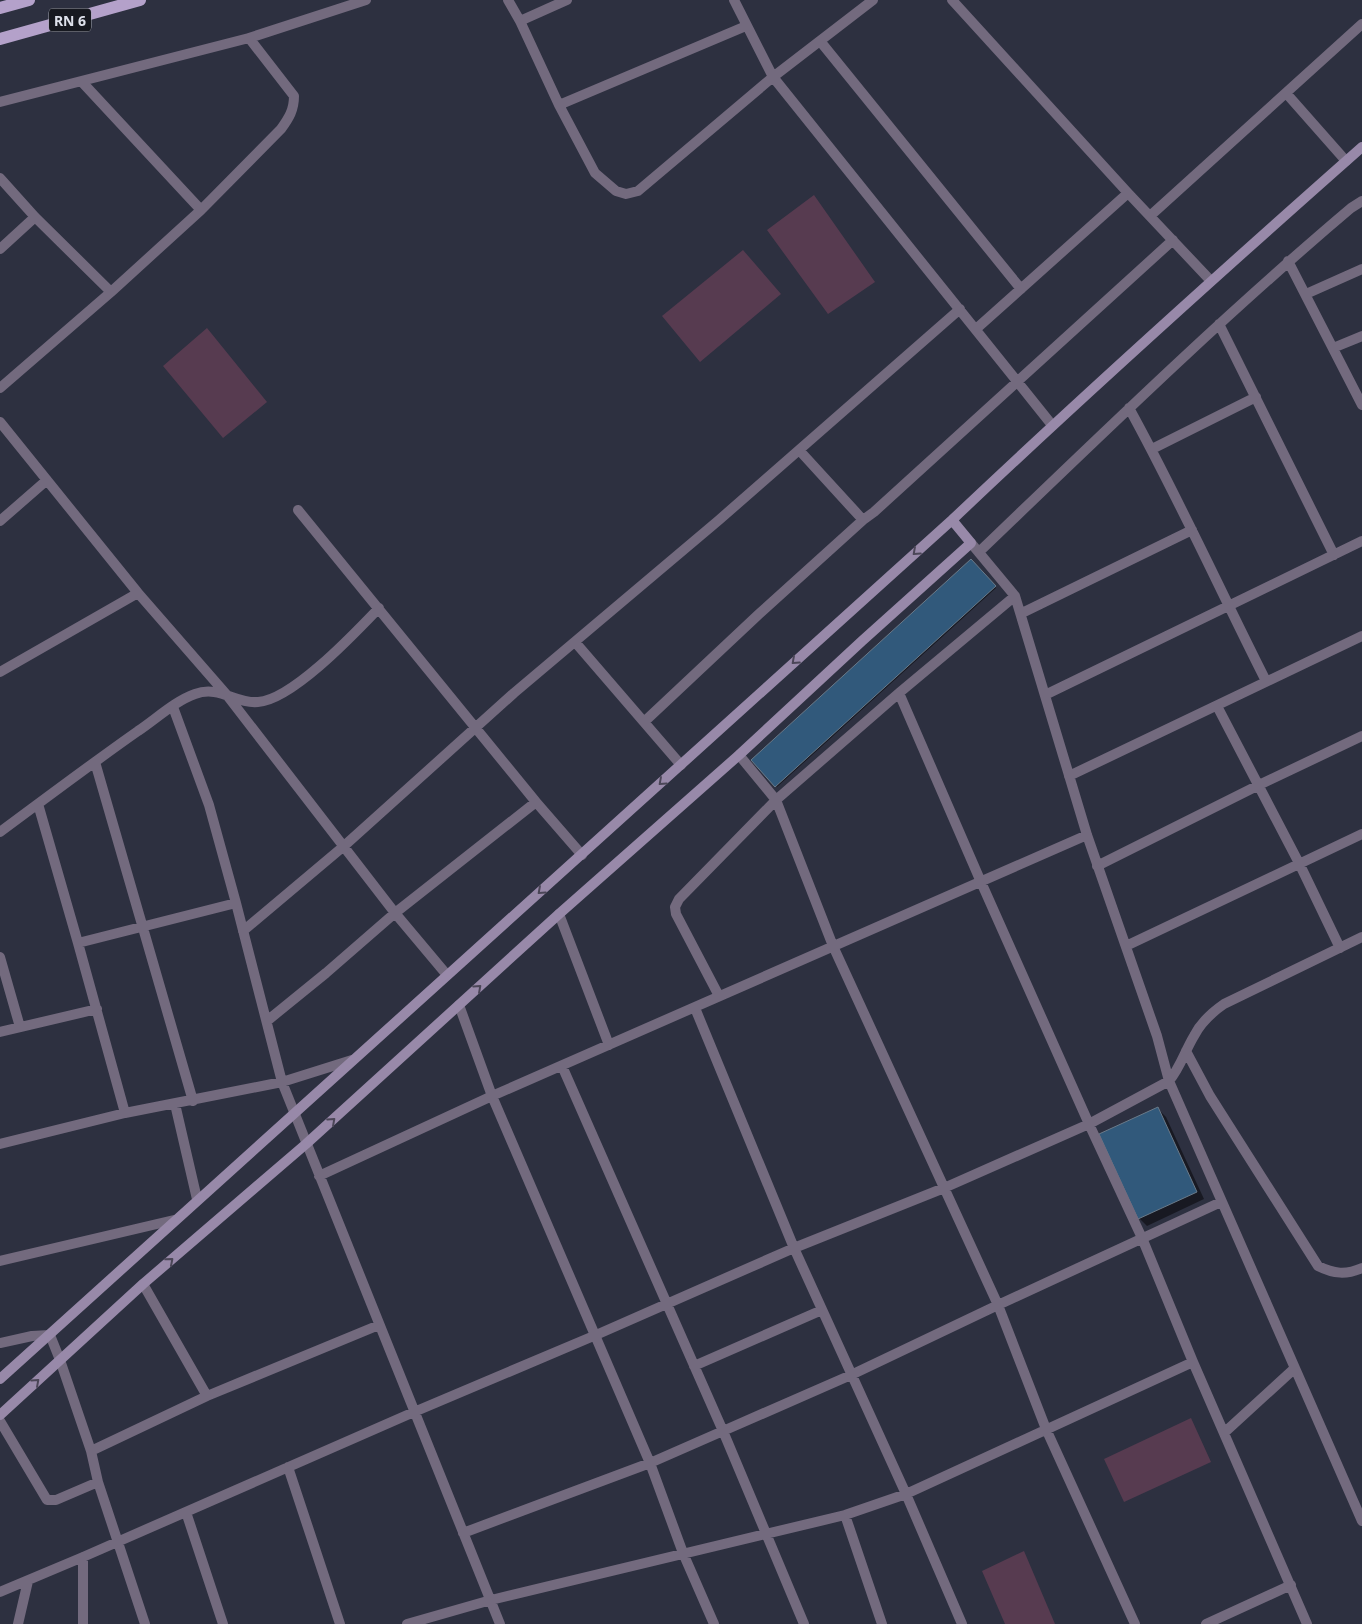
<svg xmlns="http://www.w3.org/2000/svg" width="1362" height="1624" viewBox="0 0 1362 1624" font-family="'Noto Sans',sans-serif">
<rect width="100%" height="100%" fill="#2d3040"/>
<path fill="#573b50" d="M 814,195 L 875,282 L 828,314 L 767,230 Z
M 743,250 L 781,294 L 700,362 L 662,316 Z
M 207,328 L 267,402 L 223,438 L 163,366 Z
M 1191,1418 L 1211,1462 L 1124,1502 L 1104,1459 Z
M 1024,1551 L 1055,1624 L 1005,1624 L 982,1571 Z"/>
<path fill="#0007" d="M 971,560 L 996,588 L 777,787 L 752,760 Z
M 1158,1109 L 1166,1117 L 1204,1199 L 1147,1226 L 1139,1218 Z"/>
<path fill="#31597b" stroke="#6a7a89" d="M 971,559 L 996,586 L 775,787 L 751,760 Z
M 1158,1107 L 1197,1192 L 1138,1219 L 1099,1134 Z"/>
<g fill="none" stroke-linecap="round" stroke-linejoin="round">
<path stroke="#736a7e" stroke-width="10" d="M 508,0 L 520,21 L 559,105 L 595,173 L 616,191 L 626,194 L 638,191 L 773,77 L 1052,425
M 734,0 L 773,77 L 873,0
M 952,0 L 1128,193 L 1211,281
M 520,21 L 567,0
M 820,41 L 1021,289
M 82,82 L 201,210
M 1286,93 L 1346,161
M 0,102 L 249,38 L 366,0
M 559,105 L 746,26
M 0,178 L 35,217 L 111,292
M 1150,216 L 1362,24
M 0,249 L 35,217
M 1288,261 L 1362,405
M 1306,294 L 1362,269
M 1219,324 L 1334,555
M 976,329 L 1128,193
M 1333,348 L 1362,336
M 0,388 L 111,292 L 201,210 L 281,129 C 289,118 294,110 294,96 L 249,38
M 1129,408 C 1178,497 1220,590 1266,681
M 0,422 L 138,593 L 226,694 L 395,913 L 447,975
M 1152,449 L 1256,397
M 799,450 L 863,520 L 874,512 L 1173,240
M 298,510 L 536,802 L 582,855
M 0,521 L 47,480
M 971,543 L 1015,596 L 1087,835 L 1157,1036 L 1169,1081 L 1362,1521
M 979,552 C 1101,435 1222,317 1351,208 L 1362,201
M 1022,613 L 1192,530
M 575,642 L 681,765
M 0,672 L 138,593
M 899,693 L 981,882 L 1089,1124 L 1142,1238 L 1193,1362 L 1307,1624
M 1045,695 L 1362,541
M 1217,706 L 1300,865 L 1340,948
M 173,707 L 209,805 L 236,903 L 282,1082 L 500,1624
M 644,722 L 759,614 L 863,520
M 739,755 L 776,800 L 833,946 L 998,1305 L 1046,1429 L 1135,1624
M 95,762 L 193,1101
M 1069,776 L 1362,636
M 38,804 L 78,943 L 125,1113
M 0,832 C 46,798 91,764 138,731 C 156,719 175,701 195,694 C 219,685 236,704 258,702 C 292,700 355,633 379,608
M 1097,866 L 1259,785 L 1362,736
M 559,914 L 609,1045
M 243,931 L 344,846 L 514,693 L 719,520 L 960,309
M 78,943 L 236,903
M 1126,946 L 1362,834
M 0,957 L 20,1027
M 719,996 L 676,914 L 675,907 L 679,899 L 776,800 L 899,693 L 1015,596
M 459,1005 L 492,1096 L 650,1463 L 683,1553 L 714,1624
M 695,1008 L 794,1248 L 906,1494 L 962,1624
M 267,1021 L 326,973 L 395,913 L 536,802
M 0,1032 L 97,1009
M 1186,1051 L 1210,1096 L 1318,1266 C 1334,1274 1346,1275 1362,1268
M 562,1066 L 723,1431 L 804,1624
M 175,1104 L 197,1199
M 0,1144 L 125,1113 L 282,1082 L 352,1060
M 319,1176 L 492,1096 L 1087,835
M 0,1261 L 174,1220
M 143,1284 L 207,1396
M 0,1343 L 32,1336 L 50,1335 L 60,1360 L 91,1451 L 98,1482 L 145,1624
M 694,1366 L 822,1310
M 0,1421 L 47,1500 L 56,1500 L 98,1482
M 1225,1432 L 1295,1368
M 91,1451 L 207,1396 L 379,1325
M 288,1467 L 340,1624
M 186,1512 L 223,1624
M 845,1515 L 882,1624
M 463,1533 L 650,1463 L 723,1431 L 851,1375 L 998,1305 L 1221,1202
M 0,1592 L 83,1557 L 414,1412 L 596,1335 L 794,1248 L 944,1188 L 1089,1124 L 1169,1081 C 1180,1068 1185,1051 1194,1036 C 1201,1022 1211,1013 1224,1004 L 1362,937
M 18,1624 L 28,1581
M 83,1624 L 83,1557
M 407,1624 L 491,1600 L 845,1515 L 906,1494 L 1193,1362
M 1206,1624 L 1291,1585"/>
<path stroke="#9889a9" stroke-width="10" d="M 0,1379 L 952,520 C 1086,393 1224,269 1362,147
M 0,1415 L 143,1284 L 306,1144 L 559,914 L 739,755 L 862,641 L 971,543 L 952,520"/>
<path stroke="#b4a1ca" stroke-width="12" d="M 0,8 L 29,0
M 0,39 L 140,0"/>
</g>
<defs><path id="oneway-chevron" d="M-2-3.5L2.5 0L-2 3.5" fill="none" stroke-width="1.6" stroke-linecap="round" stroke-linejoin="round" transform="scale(1.25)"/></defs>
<g stroke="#4b4657">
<use href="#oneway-chevron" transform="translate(916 552) rotate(138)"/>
<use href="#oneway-chevron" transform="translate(795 661) rotate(138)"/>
<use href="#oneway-chevron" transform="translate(662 782) rotate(138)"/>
<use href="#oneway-chevron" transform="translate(541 891) rotate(138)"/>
<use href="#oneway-chevron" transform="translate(478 988) rotate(-42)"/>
<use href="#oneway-chevron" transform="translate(332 1121) rotate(-42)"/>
<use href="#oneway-chevron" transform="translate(170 1261) rotate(-41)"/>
<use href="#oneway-chevron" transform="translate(36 1382) rotate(-42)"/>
</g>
<g text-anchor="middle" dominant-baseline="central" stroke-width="5" stroke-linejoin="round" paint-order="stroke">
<rect fill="#171920" stroke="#a2a5ae" stroke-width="1" x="49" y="8.5" width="42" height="23" rx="4"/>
<g font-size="14" font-weight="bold" fill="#dee1eb">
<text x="70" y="20">RN 6</text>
</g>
</g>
</svg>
